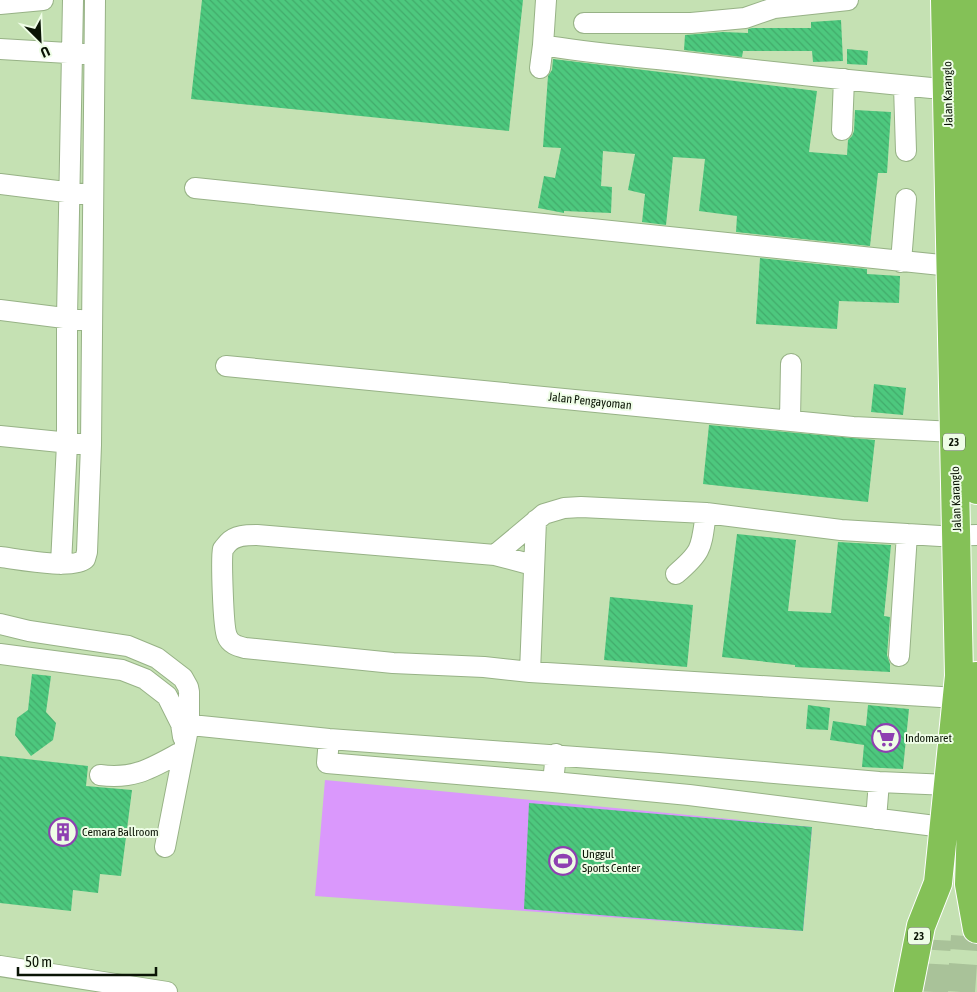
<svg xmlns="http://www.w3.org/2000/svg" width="977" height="992" viewBox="0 0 977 992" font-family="'Asap Condensed',sans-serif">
<defs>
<pattern id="building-back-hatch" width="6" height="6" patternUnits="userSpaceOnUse" patternTransform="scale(1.25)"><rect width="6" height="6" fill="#4dc87e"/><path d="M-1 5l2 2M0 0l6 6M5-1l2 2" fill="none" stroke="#42ab6b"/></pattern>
</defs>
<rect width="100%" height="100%" fill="#c5e1b3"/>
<path fill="#da98fc" d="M 325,780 L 812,827 L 803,931 L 315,896 Z"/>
<path fill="url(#building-back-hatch)" d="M 202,0 L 523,0 L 509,131 L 191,99 Z
M 841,20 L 843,61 L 813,62 L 812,51 L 743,51 L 742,57 L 684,50 L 685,35 L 723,32 L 748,33 L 748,29 L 752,28 L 811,28 L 811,22 Z
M 847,49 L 868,51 L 867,65 L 847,64 Z
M 553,59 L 817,91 L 809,152 L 847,155 L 848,140 L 852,136 L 854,131 L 855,110 L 891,112 L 887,173 L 878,173 L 870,246 L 736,232 L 737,216 L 699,211 L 705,159 L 673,157 L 666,225 L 642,222 L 645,194 L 628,190 L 635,154 L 603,151 L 601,186 L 612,187 L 611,213 L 564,211 L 564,213 L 538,208 L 544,176 L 555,178 L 561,148 L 543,147 L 548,76 L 552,70 Z
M 760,258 L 867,269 L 867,274 L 900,276 L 899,303 L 839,301 L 837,329 L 756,324 Z
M 874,384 L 906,388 L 903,415 L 871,412 Z
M 709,425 L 875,440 L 868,502 L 703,484 Z
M 737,534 L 796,540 L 788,611 L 831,613 L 838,542 L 891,545 L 884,616 L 890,617 L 887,655 L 890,664 L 890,672 L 795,667 L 795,665 L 722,657 Z
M 610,597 L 693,605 L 687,667 L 604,660 Z
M 32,674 L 51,676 L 46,712 L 56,723 L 53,740 L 31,756 L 15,735 L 17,718 L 28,710 Z
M 808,705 L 830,708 L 828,730 L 806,729 Z
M 868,705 L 909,709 L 903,769 L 862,767 L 864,745 L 830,740 L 833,721 L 866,726 Z
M 0,756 L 88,766 L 86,786 L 132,790 L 121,876 L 100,874 L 98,893 L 73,890 L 71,911 L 0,903 Z
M 529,803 L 812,827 L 803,931 L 524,909 Z"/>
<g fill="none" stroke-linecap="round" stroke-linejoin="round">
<path stroke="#a9c299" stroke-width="28" stroke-dasharray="28 14" stroke-linecap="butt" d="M 934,992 L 937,940
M 961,992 L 965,936"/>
<defs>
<path id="minor" d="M 0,4 L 43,0
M 584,23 L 691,23 L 745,18 L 774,8 L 848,0
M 543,45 C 587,53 632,56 676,61 C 761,71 846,80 931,88 L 948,88
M 0,49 L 85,54
M 540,68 L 543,45 L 546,0
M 904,86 L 906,151
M 842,130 L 844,79
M 0,184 L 82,194
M 195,188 L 951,266
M 901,262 L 906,199
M 0,310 L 80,320
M 226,366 L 853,427 L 955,432
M 790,420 L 791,364
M 0,436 L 80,444
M 495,555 L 533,565
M 0,557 C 17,559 73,570 85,559 L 87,552 L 91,445 L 95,0
M 61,564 L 67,444 L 67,318 L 73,0
M 676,574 C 703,551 701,548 706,513
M 0,624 L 29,631 L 128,646 L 157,658 L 183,678 L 188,687 L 189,692 L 189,724 L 165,847
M 0,654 L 122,670 L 145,679 L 167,696 L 181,724 L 183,737
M 899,656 L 907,534
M 530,672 L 536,520
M 957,698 L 530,672 L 484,667 L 393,663 L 245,648 C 237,646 230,644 227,636 C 223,627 221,557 223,549 C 224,548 227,544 228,543 C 235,535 247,535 257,535 L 495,555 L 544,514 L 564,508 L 581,507 L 706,513 L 841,530 L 940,536 L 977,535
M 181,724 L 329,739 L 659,763 L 879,782 L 949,785
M 329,739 L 327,763 L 553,782
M 556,754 L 553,782 L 689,795 L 943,827
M 100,775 C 135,780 153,767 183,751
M 876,819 L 879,782
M 0,966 L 167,992"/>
<path id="highway" d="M 964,0 L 967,52 L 977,490
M 976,676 L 969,884 L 977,929
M 908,992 L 921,926 L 938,883 L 959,676 L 945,0"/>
</defs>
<use href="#minor" stroke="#97b286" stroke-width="22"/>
<use href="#highway" stroke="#fff" stroke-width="30"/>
<use href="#minor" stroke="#fff" stroke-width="20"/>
<use href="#highway" stroke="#84c157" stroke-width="28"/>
</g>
<defs>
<symbol id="supermarket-ring" viewBox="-11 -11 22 22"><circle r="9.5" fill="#eefde6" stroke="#8e40b1" stroke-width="1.5"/><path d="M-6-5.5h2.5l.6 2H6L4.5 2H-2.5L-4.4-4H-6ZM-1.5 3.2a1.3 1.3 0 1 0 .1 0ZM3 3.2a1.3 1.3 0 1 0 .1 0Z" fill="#8e40b1"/></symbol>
<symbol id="building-ring" viewBox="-11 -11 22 22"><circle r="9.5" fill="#eefde6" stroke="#8e40b1" stroke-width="1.5"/><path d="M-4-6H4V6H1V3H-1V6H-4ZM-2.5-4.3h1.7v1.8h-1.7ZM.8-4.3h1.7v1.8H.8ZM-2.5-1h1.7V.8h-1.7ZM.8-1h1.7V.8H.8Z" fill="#8e40b1"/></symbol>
<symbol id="stadium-ring" viewBox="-11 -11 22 22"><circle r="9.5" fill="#eefde6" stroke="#8e40b1" stroke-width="1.5"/><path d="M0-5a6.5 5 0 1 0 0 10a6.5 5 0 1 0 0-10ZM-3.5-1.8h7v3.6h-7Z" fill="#8e40b1"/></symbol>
</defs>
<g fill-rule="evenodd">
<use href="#supermarket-ring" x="870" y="722" width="32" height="32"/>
<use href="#building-ring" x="47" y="816" width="32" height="32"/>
<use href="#stadium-ring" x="547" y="845" width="32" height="32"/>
</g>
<g text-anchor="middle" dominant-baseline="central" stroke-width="4" stroke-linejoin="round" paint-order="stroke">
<g fill="#eefde6" stroke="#4e5a48" stroke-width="1">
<rect x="943" y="433.5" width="22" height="17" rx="4"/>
<rect x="908" y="927.5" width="22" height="17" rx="4"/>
</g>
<g font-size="11" font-weight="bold" fill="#0a1405">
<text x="954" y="442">23</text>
<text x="919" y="936">23</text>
</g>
<g font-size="12" fill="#0a1405" stroke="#eefde6">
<text transform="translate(948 94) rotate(-91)">Jalan Karanglo</text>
<text transform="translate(590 401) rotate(6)">Jalan Pengayoman</text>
<text transform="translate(956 499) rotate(-92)">Jalan Karanglo</text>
</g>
<g font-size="12" fill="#0a1405" stroke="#eefde6" text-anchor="start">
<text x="905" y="738">Indomaret</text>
<text x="82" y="832">Cemara Ballroom</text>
<text x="582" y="854">Unggul<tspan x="582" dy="14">Sports Center</tspan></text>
</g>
</g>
<g transform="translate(40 40) rotate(156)" stroke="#eefde6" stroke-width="4" paint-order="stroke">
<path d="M0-4L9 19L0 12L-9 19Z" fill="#0a1405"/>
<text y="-8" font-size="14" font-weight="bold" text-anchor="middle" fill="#0a1405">U</text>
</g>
<path d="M18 967v8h138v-8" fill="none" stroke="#0a1405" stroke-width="2.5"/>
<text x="25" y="967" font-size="15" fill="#0a1405" stroke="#eefde6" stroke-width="4" paint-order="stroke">50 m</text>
</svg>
